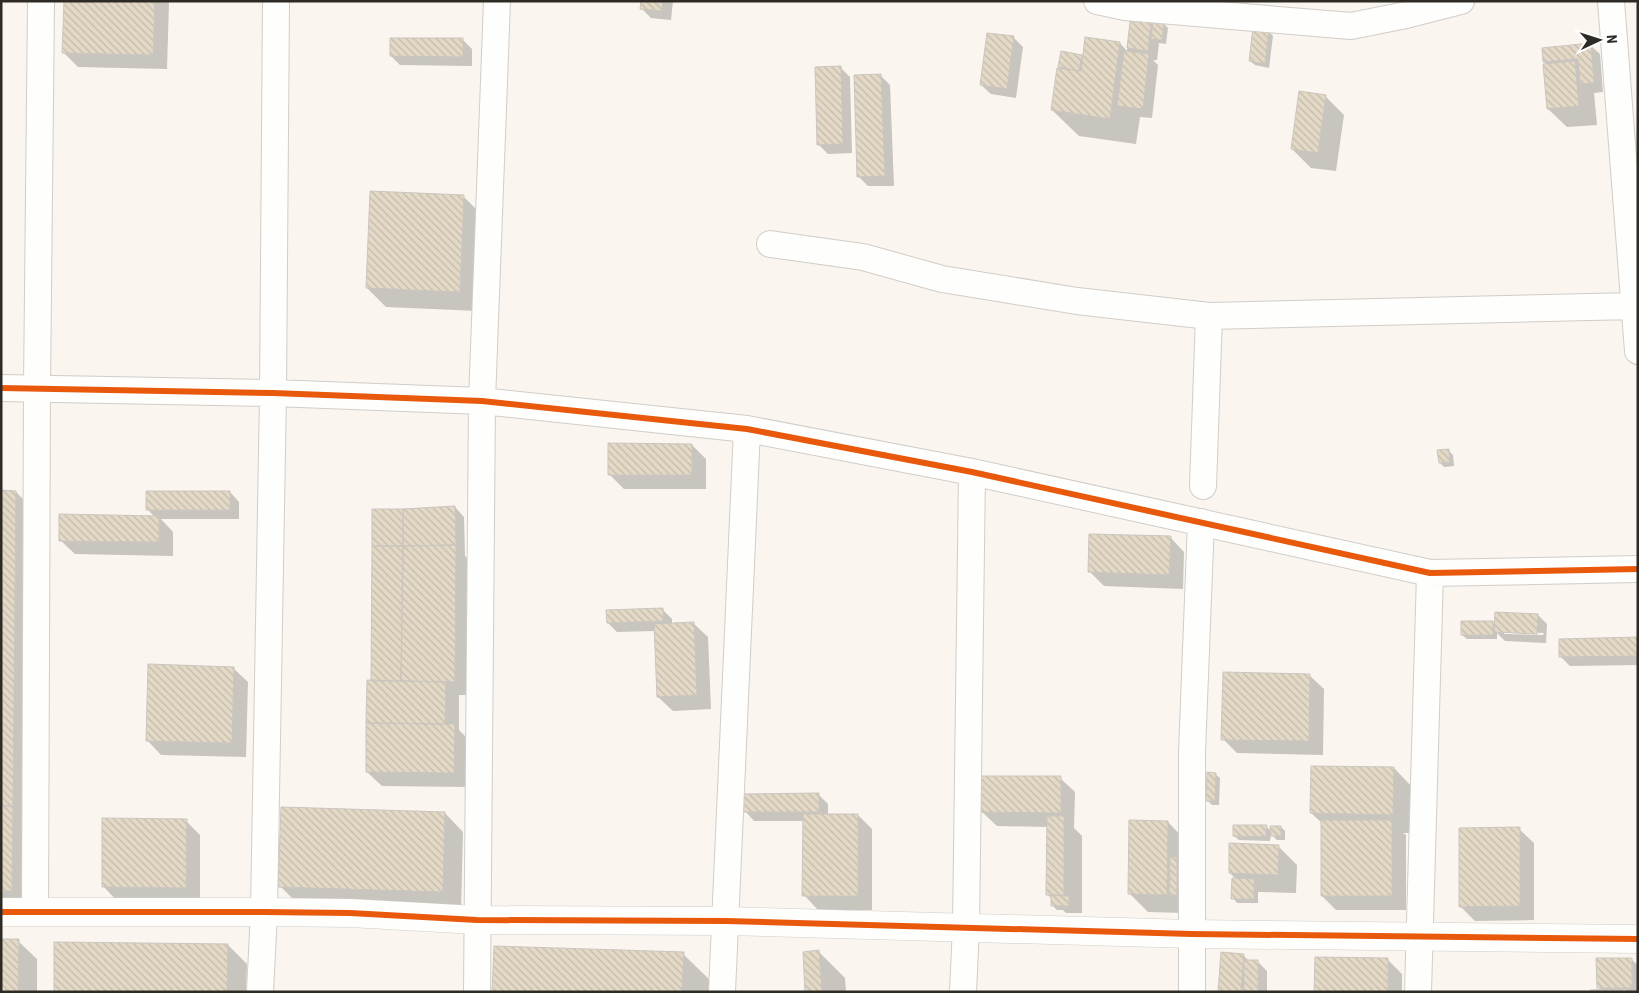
<svg xmlns="http://www.w3.org/2000/svg" width="1639" height="993" viewBox="0 0 1639 993" font-family="'Roboto Condensed',sans-serif">
<defs>
<pattern id="building-back-hatch" width="6" height="6" patternUnits="userSpaceOnUse" patternTransform="scale(1.25)"><rect width="6" height="6" fill="#e4d9c6"/><path d="M-1 5l2 2M0 0l6 6M5-1l2 2" fill="none" stroke="#c4baaa"/></pattern>
</defs>
<rect width="100%" height="100%" fill="#faf5ee"/>
<path fill="#0003" fill-rule="evenodd" d="M 65,1 L 167,1 L 169,3 L 167,69 L 78,67 L 63,52 Z
M 642,1 L 673,1 L 671,20 L 651,18 L 641,8 Z
M 1132,14 L 1164,24 L 1168,28 L 1166,44 L 1159,43 L 1157,60 L 1153,60 L 1158,65 L 1152,118 L 1140,117 L 1136,144 L 1079,136 L 1052,110 L 1063,70 L 1060,66 L 1081,56 L 1084,59 L 1120,43 L 1127,51 Z
M 1269,32 L 1273,36 L 1269,68 L 1255,65 L 1250,61 Z
M 1014,38 L 1023,47 L 1016,98 L 991,94 L 981,85 Z
M 462,39 L 472,49 L 472,66 L 400,65 L 391,56 Z
M 1590,45 L 1600,54 L 1603,92 L 1594,93 L 1597,125 L 1567,127 L 1548,109 L 1547,65 L 1544,62 Z
M 840,67 L 850,77 L 852,153 L 828,154 L 818,144 Z
M 881,76 L 890,85 L 894,186 L 868,186 L 859,177 Z
M 1325,96 L 1344,115 L 1336,171 L 1311,168 L 1292,149 Z
M 463,196 L 482,215 L 478,311 L 386,307 L 367,288 Z
M 692,445 L 706,459 L 706,489 L 624,489 L 609,474 Z
M 1448,450 L 1453,455 L 1454,466 L 1444,467 L 1440,463 Z
M 1,491 L 16,492 L 35,511 L 31,910 L 1,909 Z
M 230,492 L 239,502 L 239,519 L 161,519 L 173,532 L 173,556 L 75,554 L 60,540 L 155,517 L 147,509 Z
M 455,507 L 464,517 L 465,556 L 470,561 L 469,695 L 459,695 L 459,730 L 469,740 L 468,787 L 382,786 L 367,772 L 373,682 L 373,510 Z
M 1170,537 L 1184,552 L 1183,589 L 1104,586 L 1089,571 Z
M 662,609 L 672,619 L 672,624 L 693,623 L 708,637 L 711,709 L 673,711 L 658,697 L 655,631 L 617,632 L 608,623 Z
M 1538,615 L 1547,624 L 1546,643 L 1505,641 L 1497,633 L 1497,639 L 1467,639 L 1462,635 L 1492,622 L 1496,626 ZM 1504,631 L 1544,633 L 1543,635 L 1504,634 Z
M 1638,639 L 1638,665 L 1570,666 L 1560,656 Z
M 233,668 L 248,682 L 246,757 L 161,755 L 147,740 Z
M 1309,675 L 1324,689 L 1323,755 L 1237,753 L 1223,739 Z
M 1394,768 L 1412,787 L 1411,833 L 1403,833 L 1406,835 L 1406,910 L 1336,910 L 1322,896 L 1322,823 L 1311,813 Z
M 1215,774 L 1220,778 L 1219,805 L 1212,805 L 1207,800 Z
M 1060,778 L 1075,792 L 1074,828 L 1082,836 L 1082,913 L 1066,913 L 1063,910 L 1057,910 L 1052,905 L 1052,899 L 1047,894 L 1048,827 L 997,826 L 982,812 Z
M 819,795 L 828,804 L 828,815 L 858,815 L 872,829 L 872,910 L 818,910 L 804,895 L 804,821 L 754,821 L 745,811 Z
M 445,813 L 463,832 L 461,910 L 299,905 L 280,886 Z
M 186,821 L 200,835 L 200,901 L 117,901 L 103,886 Z
M 1168,822 L 1186,841 L 1185,913 L 1148,912 L 1130,894 Z
M 1266,826 L 1272,832 L 1281,827 L 1285,831 L 1285,840 L 1277,840 L 1271,834 L 1270,841 L 1239,840 L 1234,836 Z
M 1519,829 L 1534,843 L 1534,920 L 1475,921 L 1460,906 Z
M 1278,846 L 1297,865 L 1296,893 L 1258,892 L 1258,903 L 1237,903 L 1233,898 L 1236,879 L 1230,873 Z
M 18,941 L 37,959 L 37,992 L 1,992 Z
M 228,945 L 247,964 L 246,992 L 55,992 Z
M 819,952 L 845,978 L 846,992 L 806,992 Z
M 683,954 L 710,980 L 709,992 L 494,992 Z
M 1243,955 L 1249,961 L 1257,961 L 1267,971 L 1267,992 L 1220,992 Z
M 1387,959 L 1402,974 L 1402,992 L 1316,992 Z
M 1631,959 L 1638,965 L 1638,992 L 1591,992 L 1602,991 L 1598,987 Z"/>
<path fill="url(#building-back-hatch)" stroke="#cac6c0" d="M 64,1 L 155,1 L 153,55 L 62,53 Z
M 641,1 L 663,1 L 662,11 L 640,9 Z
M 1131,13 L 1152,15 L 1148,51 L 1127,48 Z
M 1153,21 L 1164,22 L 1162,40 L 1151,39 Z
M 1253,28 L 1269,30 L 1265,64 L 1249,61 Z
M 987,33 L 1014,36 L 1007,89 L 980,85 Z
M 1085,37 L 1120,42 L 1110,119 L 1051,110 L 1057,68 L 1081,71 Z
M 390,38 L 463,38 L 463,57 L 390,56 Z
M 1591,43 L 1594,83 L 1580,84 L 1578,59 L 1543,62 L 1542,48 Z
M 1061,51 L 1082,55 L 1079,71 L 1058,67 Z
M 1124,51 L 1149,54 L 1143,109 L 1117,106 Z
M 1575,61 L 1579,106 L 1547,109 L 1543,64 Z
M 841,66 L 843,144 L 817,145 L 815,67 Z
M 881,74 L 885,176 L 857,177 L 854,75 Z
M 1299,91 L 1326,95 L 1318,153 L 1291,149 Z
M 370,191 L 464,195 L 460,292 L 366,288 Z
M 608,443 L 692,444 L 692,475 L 608,475 Z
M 1449,449 L 1450,462 L 1439,463 L 1437,450 Z
M 1,490 L 16,491 L 13,806 L 1,806 Z
M 146,491 L 230,491 L 230,510 L 146,510 Z
M 455,506 L 456,545 L 403,546 L 403,509 Z
M 372,509 L 403,509 L 403,546 L 372,546 Z
M 59,514 L 159,516 L 159,542 L 59,541 Z
M 1089,534 L 1171,536 L 1169,575 L 1088,572 Z
M 456,545 L 455,682 L 401,681 L 403,546 Z
M 372,546 L 403,546 L 401,681 L 371,681 Z
M 663,608 L 663,621 L 607,623 L 606,610 Z
M 1495,612 L 1538,614 L 1537,634 L 1494,632 Z
M 1461,621 L 1493,621 L 1493,635 L 1461,635 Z
M 694,622 L 697,695 L 657,697 L 654,624 Z
M 1638,637 L 1638,656 L 1559,657 L 1559,639 Z
M 148,664 L 234,667 L 232,743 L 146,741 Z
M 1223,672 L 1310,674 L 1309,741 L 1221,740 Z
M 367,680 L 446,682 L 445,724 L 366,723 Z
M 366,723 L 455,724 L 454,773 L 366,772 Z
M 1311,766 L 1394,767 L 1393,815 L 1310,813 Z
M 1207,772 L 1216,773 L 1215,801 L 1206,801 Z
M 981,776 L 1061,776 L 1061,813 L 981,812 Z
M 819,793 L 819,812 L 743,812 L 744,794 Z
M 1,806 L 13,806 L 12,891 L 1,891 Z
M 281,807 L 445,812 L 443,892 L 278,887 Z
M 803,814 L 858,814 L 858,896 L 802,896 Z
M 1047,816 L 1064,816 L 1064,895 L 1046,895 Z
M 102,818 L 187,819 L 186,888 L 102,887 Z
M 1129,820 L 1168,821 L 1167,895 L 1128,894 Z
M 1321,820 L 1392,820 L 1392,896 L 1321,896 Z
M 1233,825 L 1267,825 L 1266,837 L 1233,836 Z
M 1270,826 L 1281,826 L 1281,836 L 1271,836 Z
M 1520,827 L 1520,906 L 1459,907 L 1459,828 Z
M 1229,843 L 1279,845 L 1278,875 L 1229,873 Z
M 1170,857 L 1177,857 L 1177,895 L 1169,895 Z
M 1232,878 L 1254,879 L 1254,899 L 1231,899 Z
M 1051,895 L 1069,896 L 1069,906 L 1051,906 Z
M 1,939 L 19,939 L 18,992 L 1,992 Z
M 54,942 L 228,944 L 227,992 L 54,992 Z
M 494,946 L 684,952 L 682,992 L 492,992 Z
M 819,950 L 822,992 L 805,992 L 803,952 Z
M 1221,952 L 1244,954 L 1241,990 L 1244,989 L 1244,960 L 1258,960 L 1258,992 L 1218,992 Z
M 1315,957 L 1388,958 L 1388,992 L 1314,992 Z
M 1596,958 L 1632,958 L 1632,988 L 1597,988 Z
M 1627,989 L 1627,992 L 1590,992 L 1590,990 Z"/>
<g fill="none" stroke-linecap="round" stroke-linejoin="round">
<defs>
<path id="street" d="M 1097,1 L 1125,7 L 1351,26 L 1406,15 L 1461,1
M 1611,1 L 1638,351
M 770,244 L 863,257 L 942,279 L 1077,301 L 1209,316 L 1634,306
M 1,388 L 273,393 L 482,401 L 747,429 L 972,472 L 1430,573 L 1638,569
M 1203,486 L 1209,316
M 35,911 L 37,388 L 41,1
M 260,992 L 264,912 L 273,393 L 276,1
M 477,992 L 482,401 L 497,1
M 722,992 L 747,429
M 963,992 L 966,927 L 972,472
M 1192,992 L 1192,752 L 1201,522
M 1418,992 L 1430,573"/>
<path id="secondary" d="M 1,912 L 264,912 L 350,913 L 477,920 L 726,921 L 1192,934 L 1638,939"/>
</defs>
<use href="#street" stroke="#d1cdc8" stroke-width="28"/>
<use href="#secondary" stroke="#d1cdc8" stroke-width="29"/>
<use href="#street" stroke="#fefefc" stroke-width="26"/>
<use href="#secondary" stroke="#fefefc" stroke-width="28"/>
<defs>
<path id="cycleway" d="M 1,388 L 273,393 L 482,401 L 747,429 L 972,472 L 1430,573 L 1638,569
M 1,912 L 264,912 L 350,913 L 477,920 L 726,921 L 1192,934 L 1638,939"/>
</defs>
<use href="#cycleway" stroke="#fff" stroke-width="9"/>
<use href="#cycleway" stroke="#e8590c" stroke-width="6"/>
</g>
<rect width="1639" height="993" fill="none" stroke="#2e2a24" stroke-width="5"/>
<g transform="translate(1599 40) rotate(86)" stroke="#ffffff" stroke-width="4" paint-order="stroke">
<path d="M0-4L9 19L0 12L-9 19Z" fill="#2e2a24"/>
<text y="-8" font-size="14" font-weight="bold" text-anchor="middle" fill="#2e2a24">N</text>
</g>
</svg>
